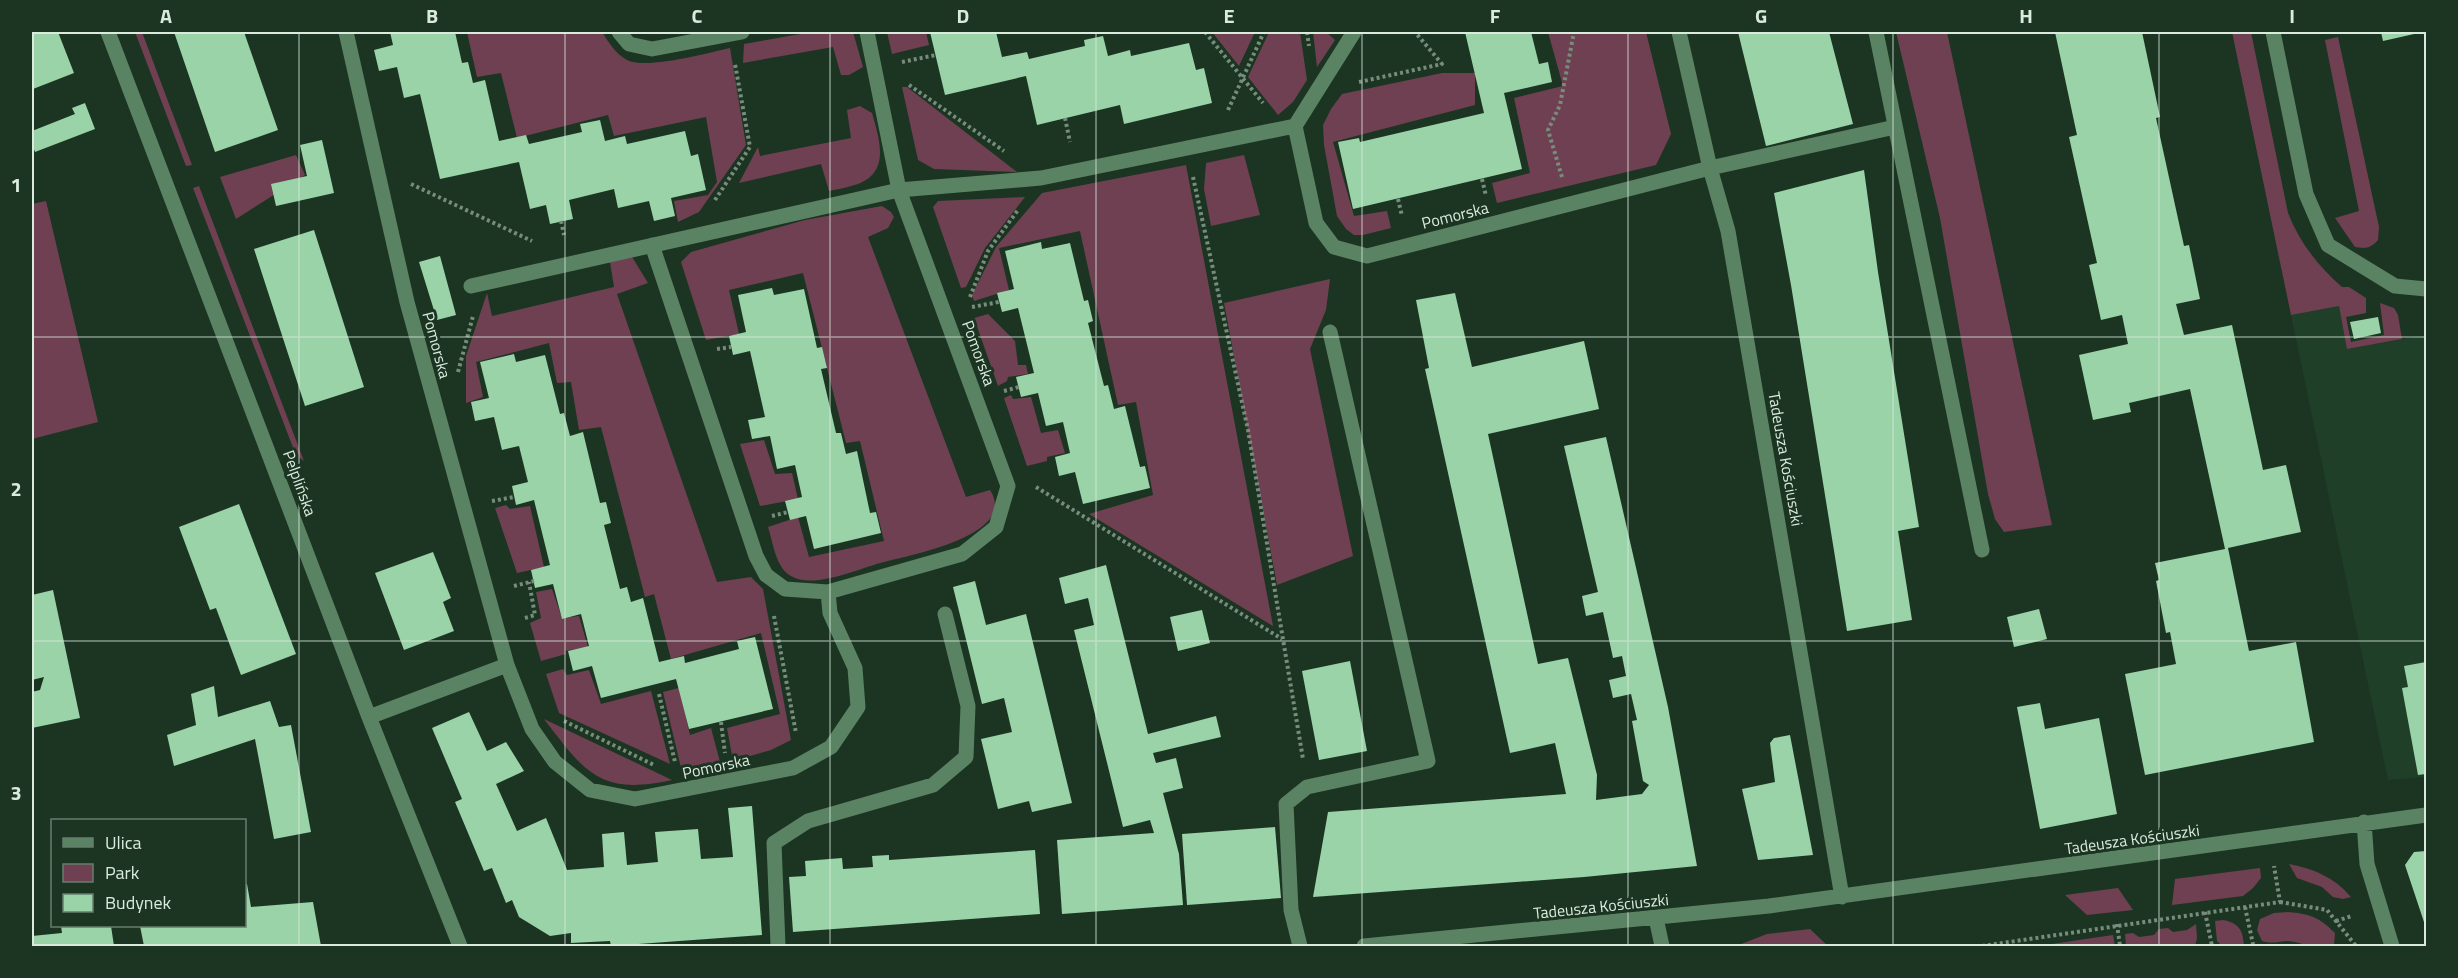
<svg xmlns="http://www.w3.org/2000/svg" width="2458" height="978" viewBox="0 0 2458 978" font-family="'Titillium Web',sans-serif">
<rect width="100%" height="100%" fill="#1b3522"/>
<path fill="#1f3f28" d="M 2339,306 L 2348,349 L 2426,335 L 2426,777 L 2388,780 L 2291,315 Z"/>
<path fill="#6f4052" d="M 135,32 L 142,32 L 192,165 L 186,166 Z
M 467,32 L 602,32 C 609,43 616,54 627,60 C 645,70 708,53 730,48 L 746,145 L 699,212 L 678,222 L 674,201 L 708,195 L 717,182 L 706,117 L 614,136 L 608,115 L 517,138 L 501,73 L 477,77 Z
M 812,32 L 853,32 L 863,67 L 849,75 L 841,75 L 833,47 L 743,63 L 744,44 Z
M 887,32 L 926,32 L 929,45 L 892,54 Z
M 1212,32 L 1255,32 L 1239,66 Z
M 1269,32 L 1300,32 L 1307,80 L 1293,102 L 1278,115 L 1248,77 Z
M 1313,32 L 1326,32 L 1335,40 L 1317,67 Z
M 1548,32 L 1646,32 L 1671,134 L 1656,165 L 1497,203 L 1492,183 L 1530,173 L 1514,98 L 1563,86 Z
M 1896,32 L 1947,32 L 2052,525 L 2004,532 L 1995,519 L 1988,494 L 1940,218 Z
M 2232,32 L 2251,32 L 2288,213 C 2300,243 2318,266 2342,287 L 2349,287 L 2366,298 L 2366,313 L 2346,317 L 2351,342 L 2384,335 L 2380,303 L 2394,308 L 2398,315 L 2402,339 L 2347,349 L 2339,306 L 2291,315 Z
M 2338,37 L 2379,227 L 2378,240 C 2371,248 2366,249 2355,247 L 2335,218 L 2359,211 L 2325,40 Z
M 1442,73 L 1475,73 L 1475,105 L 1333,142 L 1354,216 L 1387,211 L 1391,228 L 1363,235 L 1354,235 L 1346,229 L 1337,216 L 1324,145 L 1323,125 L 1331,109 L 1342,94 Z
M 902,87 L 907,87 L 1017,172 L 934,169 L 918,160 Z
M 860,106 L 872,113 C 879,138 891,172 858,184 C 849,187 839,189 829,191 L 821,164 L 739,183 L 758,147 L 760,156 L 851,138 L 847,110 Z
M 296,155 L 305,175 L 236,219 L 220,177 Z
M 1244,155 L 1260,215 L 1211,226 L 1204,189 L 1206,163 Z
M 1186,165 L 1273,626 L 1089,514 L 1153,495 L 1136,402 L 1118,405 L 1080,231 L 999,248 L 1009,290 L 974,301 L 972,295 L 996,247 L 1042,193 Z
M 199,186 L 304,461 L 296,455 L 294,450 L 193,188 Z
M 1025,197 L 985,248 L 966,287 L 961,288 L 933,207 L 938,201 Z
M 46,201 L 98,422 L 32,439 L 32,204 Z
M 882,206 L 891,212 L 894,217 L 888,228 L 868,237 L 966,497 L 990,490 C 1019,535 911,555 884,562 C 860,568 813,590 791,576 C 776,568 773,543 768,527 L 798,517 L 809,557 L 884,541 L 860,441 L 846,443 L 803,273 L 729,290 L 739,334 L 706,340 L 681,262 L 691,252 L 805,220 Z
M 632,257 L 648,283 L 617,294 L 717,582 L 751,577 L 763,589 L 791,740 L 771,750 L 733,761 L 727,728 L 780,714 L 761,633 L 671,659 L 654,594 L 645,597 L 601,427 L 579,430 L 571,382 L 557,383 L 549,343 L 476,362 L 483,397 L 466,403 L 466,356 L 487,293 L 492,316 L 614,287 L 610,262 Z
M 1330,279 L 1326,310 L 1310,349 L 1353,556 L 1277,585 L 1224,303 Z
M 988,314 L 1015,341 L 1018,365 L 1026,365 L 1028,374 L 1008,377 L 1007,381 L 998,386 L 974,318 Z
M 1011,395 L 1013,399 L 1031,397 L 1041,433 L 1058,430 L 1065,453 L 1047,457 L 1047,461 L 1027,466 L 1004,398 Z
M 764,440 L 775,474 L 792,473 L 798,499 L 760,506 L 740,444 Z
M 506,505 L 510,509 L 530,506 L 544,567 L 517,573 L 495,508 Z
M 552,589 L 562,618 L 579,616 L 588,647 L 565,651 L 566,654 L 541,661 L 530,623 L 541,618 L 536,592 Z
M 563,669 L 567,675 L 589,670 L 601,704 L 651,691 L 670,764 L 559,713 L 546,674 Z
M 679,688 L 690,735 L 711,728 L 720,762 L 682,772 L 663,692 Z
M 544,719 L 672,780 C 599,796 585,772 544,719 Z
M 2289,864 C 2314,869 2334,877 2351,897 L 2343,899 L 2333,897 L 2322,887 L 2297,878 Z
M 2260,868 L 2261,878 L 2253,888 L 2243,896 L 2172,905 L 2175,879 Z
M 2118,888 L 2133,910 L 2087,915 L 2065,895 Z
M 2288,912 C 2310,914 2319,917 2335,933 L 2334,945 C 2315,952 2302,941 2286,941 C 2276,942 2272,944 2262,941 L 2257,930 L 2260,919 L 2274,913 Z
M 2223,920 C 2239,923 2243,930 2244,946 L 2222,946 L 2217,941 L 2215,921 Z
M 2196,924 L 2197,938 L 2195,946 L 2126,946 L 2125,934 L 2133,933 L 2139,937 L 2154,935 L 2159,929 L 2168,928 L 2173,932 L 2187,930 Z
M 1810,929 L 1828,946 L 1736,946 L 1767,934 Z
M 2113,935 L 2115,946 L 2038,946 Z"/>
<path fill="#9ad3a7" d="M 32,32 L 58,32 L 74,73 L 33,89 Z
M 174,32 L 244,32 L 278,130 L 215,152 Z
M 390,32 L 455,32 L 462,63 L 468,62 L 473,83 L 485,80 L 499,141 L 526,135 L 529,144 L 582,132 L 580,124 L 600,120 L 605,141 L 625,136 L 627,144 L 685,131 L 691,156 L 698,154 L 706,190 L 671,198 L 675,216 L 654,221 L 649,201 L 618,208 L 614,189 L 569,200 L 573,219 L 550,224 L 546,205 L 530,209 L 519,162 L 440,179 L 420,94 L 404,98 L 397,67 L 379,71 L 374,50 L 393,45 Z
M 930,32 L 996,32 L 1002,57 L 1027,52 L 1029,59 L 1085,46 L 1084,40 L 1103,36 L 1108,56 L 1130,50 L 1131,56 L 1189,43 L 1196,70 L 1204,68 L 1212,103 L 1124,124 L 1120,105 L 1037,125 L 1026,76 L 945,95 Z
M 1465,32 L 1531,32 L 1539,64 L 1548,62 L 1552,82 L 1504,93 L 1522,169 L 1353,209 L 1338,142 L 1359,138 L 1360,142 L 1484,113 Z
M 1738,32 L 1829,32 L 1853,124 L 1766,146 Z
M 2055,32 L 2142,32 L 2160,117 L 2156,118 L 2184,246 L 2189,245 L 2200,299 L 2176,304 L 2184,335 L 2232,325 L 2263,470 L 2286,465 L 2301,532 L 2228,548 L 2249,651 L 2296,642 L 2314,742 L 2145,775 L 2125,674 L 2176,664 L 2170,632 L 2166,633 L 2156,581 L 2159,580 L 2155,563 L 2225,549 L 2190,389 L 2129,403 L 2131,412 L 2093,420 L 2079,355 L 2128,344 L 2122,315 L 2101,320 L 2089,265 L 2097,263 L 2069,137 L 2077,135 Z
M 2381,32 L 2423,32 L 2383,41 Z
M 85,103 L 95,129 L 35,152 L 32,143 L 32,131 L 75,114 L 72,108 Z
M 322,140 L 334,193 L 276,206 L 271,184 L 307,176 L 300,145 Z
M 1864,170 L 1878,272 L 1919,527 L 1898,531 L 1912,620 L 1847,631 L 1791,285 L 1774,193 Z
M 314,230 L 364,387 L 305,406 L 254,249 Z
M 1041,242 L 1042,249 L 1070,243 L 1084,301 L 1088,300 L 1093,321 L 1088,323 L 1104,386 L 1108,385 L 1114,409 L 1125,406 L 1140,467 L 1145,466 L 1150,488 L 1083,504 L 1075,472 L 1059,476 L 1055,457 L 1070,453 L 1063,422 L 1046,426 L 1038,393 L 1021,397 L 1016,377 L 1034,373 L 1018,308 L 1002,312 L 997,293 L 1014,289 L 1005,251 Z
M 440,256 L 456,315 L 437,320 L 419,262 Z
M 772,288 L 774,295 L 804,289 L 817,348 L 822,347 L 827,368 L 821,369 L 836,433 L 841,433 L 846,454 L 857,451 L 870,513 L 876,512 L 881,533 L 814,549 L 806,516 L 790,520 L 785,501 L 802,497 L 795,465 L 777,469 L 770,436 L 752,439 L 748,420 L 765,417 L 750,351 L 733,355 L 729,336 L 746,332 L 738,295 Z
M 1455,293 L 1472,367 L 1584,341 L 1599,409 L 1488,434 L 1538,664 L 1568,658 L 1597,775 L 1596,800 L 1642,794 L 1649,785 L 1643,781 L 1632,721 L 1637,720 L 1631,694 L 1613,698 L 1609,680 L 1626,676 L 1622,656 L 1613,658 L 1603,612 L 1586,616 L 1582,596 L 1598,592 L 1564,446 L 1606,437 L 1668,707 L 1697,866 L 1584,877 L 1313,897 L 1328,812 L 1566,794 L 1555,743 L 1510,753 L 1425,369 L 1429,368 L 1416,300 Z
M 2378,317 L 2381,333 L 2354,339 L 2350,322 Z
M 514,354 L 516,362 L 545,355 L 560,414 L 564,413 L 570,436 L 583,432 L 600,503 L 606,502 L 611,523 L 604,525 L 620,589 L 627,587 L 631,602 L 643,598 L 659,662 L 684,656 L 685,663 L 739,649 L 737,641 L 755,637 L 773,709 L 689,729 L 676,679 L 601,698 L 592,666 L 573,671 L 568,651 L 589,646 L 581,614 L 562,619 L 553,584 L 535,588 L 531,570 L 550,565 L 534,500 L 516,505 L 512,486 L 528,482 L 519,446 L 502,450 L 494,417 L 475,421 L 471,402 L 489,398 L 480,362 Z
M 239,504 L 296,654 L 241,675 L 216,608 L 210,610 L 179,527 Z
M 433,552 L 451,598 L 443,602 L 454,631 L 404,650 L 375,573 Z
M 1106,565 L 1148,734 L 1216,716 L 1221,737 L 1153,753 L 1156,763 L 1176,758 L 1183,788 L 1163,793 L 1179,854 L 1183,905 L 1062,914 L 1057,840 L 1154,833 L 1150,820 L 1123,827 L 1074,630 L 1094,625 L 1088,598 L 1065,604 L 1059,578 Z
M 975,581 L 986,625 L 1026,614 L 1072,803 L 1032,812 L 1029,801 L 998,809 L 981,739 L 1012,732 L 1004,698 L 982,704 L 953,587 Z
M 53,590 L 80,718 L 32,728 L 32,692 L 40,690 L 44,677 L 32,680 L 32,595 Z
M 2039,609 L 2047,639 L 2014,647 L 2007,617 Z
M 1202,610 L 1210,643 L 1178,651 L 1170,617 Z
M 1350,661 L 1367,751 L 1319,760 L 1302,671 Z
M 2426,662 L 2426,774 L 2418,775 L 2402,688 L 2408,687 L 2404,666 Z
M 214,686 L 218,717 L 270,701 L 279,727 L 291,725 L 311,832 L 274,839 L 255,739 L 174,766 L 167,735 L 196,725 L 191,694 Z
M 2040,703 L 2045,729 L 2099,718 L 2117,814 L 2040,829 L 2017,707 Z
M 469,712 L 487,751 L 506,742 L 524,771 L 496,784 L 517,831 L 546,818 L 567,870 L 604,867 L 602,834 L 624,832 L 627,865 L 658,862 L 655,832 L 698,829 L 701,859 L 733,857 L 728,808 L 752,806 L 762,935 L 611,946 L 610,941 L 571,943 L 571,933 L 550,936 L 519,917 L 512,900 L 506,903 L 492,868 L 484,871 L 455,802 L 462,799 L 432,728 Z
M 1790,735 L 1813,855 L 1758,860 L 1742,789 L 1775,782 L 1770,743 L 1774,738 Z
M 1275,827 L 1281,898 L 1187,905 L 1182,834 Z
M 1035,850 L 1040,914 L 793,932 L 789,877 L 806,876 L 805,861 L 842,858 L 843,869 L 873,867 L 872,856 L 889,855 L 889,860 Z
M 2426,851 L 2426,928 L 2405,865 L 2414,852 Z
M 244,884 L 247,884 L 251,907 L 313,902 L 321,946 L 144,946 L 140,926 L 244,926 Z
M 61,926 L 111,926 L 114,946 L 32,946 L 32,936 L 62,933 Z"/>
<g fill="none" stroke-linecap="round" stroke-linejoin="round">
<path stroke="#778c7c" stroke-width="4" stroke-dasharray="3 3" stroke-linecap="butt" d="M 1205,32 L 1263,103
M 1307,32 L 1309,46
M 902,62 L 936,55
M 1359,82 L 1442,64 L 1415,32
M 909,85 L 1004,151
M 1228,110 L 1264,32
M 1065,118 L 1070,142
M 1193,177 L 1248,430 L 1303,759
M 1562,177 L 1548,130 L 1560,105 L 1574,32
M 1482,179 L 1486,196
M 411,184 L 532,241
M 1398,199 L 1402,216
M 715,200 L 750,147 L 735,64
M 561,221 L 564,235
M 970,297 L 988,251 L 1018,210
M 972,307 L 999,302
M 717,349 L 731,347
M 458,372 L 473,316
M 1004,391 L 1019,387
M 1036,487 L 1282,639
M 492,501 L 514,497
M 772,516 L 788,512
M 514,586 L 534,581
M 774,616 L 796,733
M 525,618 L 535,615 L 529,582
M 659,694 L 675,762
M 564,721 L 654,765
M 721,722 L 725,753
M 2280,902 L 2327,910 L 2356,946
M 2245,907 L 2253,944 L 2256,946
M 2205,912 L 2212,946
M 2336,921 L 2352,916
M 2117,924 L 2120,946
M 1982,946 L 2280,902 L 2274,866"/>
<path stroke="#5a8363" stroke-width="15" d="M 108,32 L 369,717 L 460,946
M 346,32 L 407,302 L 507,665 L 369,717
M 619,32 L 629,44 L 652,49 L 742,32
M 1354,32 L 1295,126 L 1316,223 L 1334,247 L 1367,256 L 1710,168 L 1895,127
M 1679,32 L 1710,168 L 1728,231 L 1842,897
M 1876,32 L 1982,550
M 2273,32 L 2306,194 L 2328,245 L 2395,286 L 2426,289
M 652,245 L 756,556 L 766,575 L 785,589 L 828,592 L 962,554 L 996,527 L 1008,486 L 899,190 L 1041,178 L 1295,126
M 471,286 L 899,190 L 867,32
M 507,665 L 532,729 L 555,762 L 590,790 L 635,799 L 793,768 L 831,747 L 858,707 L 855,668 L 830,613 L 828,592
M 2364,822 L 2367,864 L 2392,946
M 1656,918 L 1662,946
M 778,946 L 774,843 L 808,821 L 933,785 L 966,757 L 968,706 L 945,614
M 1300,946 L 1291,910 L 1286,804 L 1307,787 L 1428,761 L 1330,332
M 1364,946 L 1769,906 L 2426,815"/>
</g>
<path fill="none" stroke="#daeadd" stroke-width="1.5" stroke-opacity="0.55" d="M 299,32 L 299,946M 565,32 L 565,946M 830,32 L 830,946M 1096,32 L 1096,946M 1362,32 L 1362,946M 1628,32 L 1628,946M 1893,32 L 1893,946M 2159,32 L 2159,946M 32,337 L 2426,337M 32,641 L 2426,641"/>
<g text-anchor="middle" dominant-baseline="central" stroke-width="6" stroke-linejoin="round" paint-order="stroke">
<g font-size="16" fill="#daeadd" stroke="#1b3522">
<text transform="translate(1455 215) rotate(-14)">Pomorska</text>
<text transform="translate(437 345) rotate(75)">Pomorska</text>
<text transform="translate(979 353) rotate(70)">Pomorska</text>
<text transform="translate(1786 459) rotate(80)">Tadeusza Kościuszki</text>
<text transform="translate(300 483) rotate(70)">Pelplińska</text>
<text transform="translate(716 766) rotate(-12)">Pomorska</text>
<text transform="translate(2132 839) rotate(-8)">Tadeusza Kościuszki</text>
<text transform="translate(1601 906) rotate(-6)">Tadeusza Kościuszki</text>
</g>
</g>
<rect width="2458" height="978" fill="none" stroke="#1b3522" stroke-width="66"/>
<rect x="51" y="819" width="195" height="108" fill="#1b3522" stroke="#677d6d" stroke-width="1.5"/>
<rect x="63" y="838" width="30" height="9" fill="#5a8363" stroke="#677d6d" stroke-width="1.5"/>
<text x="105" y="849" font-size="18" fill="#daeadd">Ulica</text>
<rect x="63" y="864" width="30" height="18" fill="#6f4052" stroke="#677d6d" stroke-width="1.5"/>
<text x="105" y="879" font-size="18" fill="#daeadd">Park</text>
<rect x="63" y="894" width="30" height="18" fill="#9ad3a7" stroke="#677d6d" stroke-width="1.5"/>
<text x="105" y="909" font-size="18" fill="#daeadd">Budynek</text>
<rect x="33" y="33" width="2392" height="912" fill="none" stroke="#daeadd" stroke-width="2"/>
<g font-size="20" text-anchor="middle" font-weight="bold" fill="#daeadd">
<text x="166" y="23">A</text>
<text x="432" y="23">B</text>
<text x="697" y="23">C</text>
<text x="963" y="23">D</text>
<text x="1229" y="23">E</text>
<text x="1495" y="23">F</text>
<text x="1761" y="23">G</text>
<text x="2026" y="23">H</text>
<text x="2292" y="23">I</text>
<text x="16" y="192">1</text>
<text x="16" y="496">2</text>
<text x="16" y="800">3</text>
</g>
</svg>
